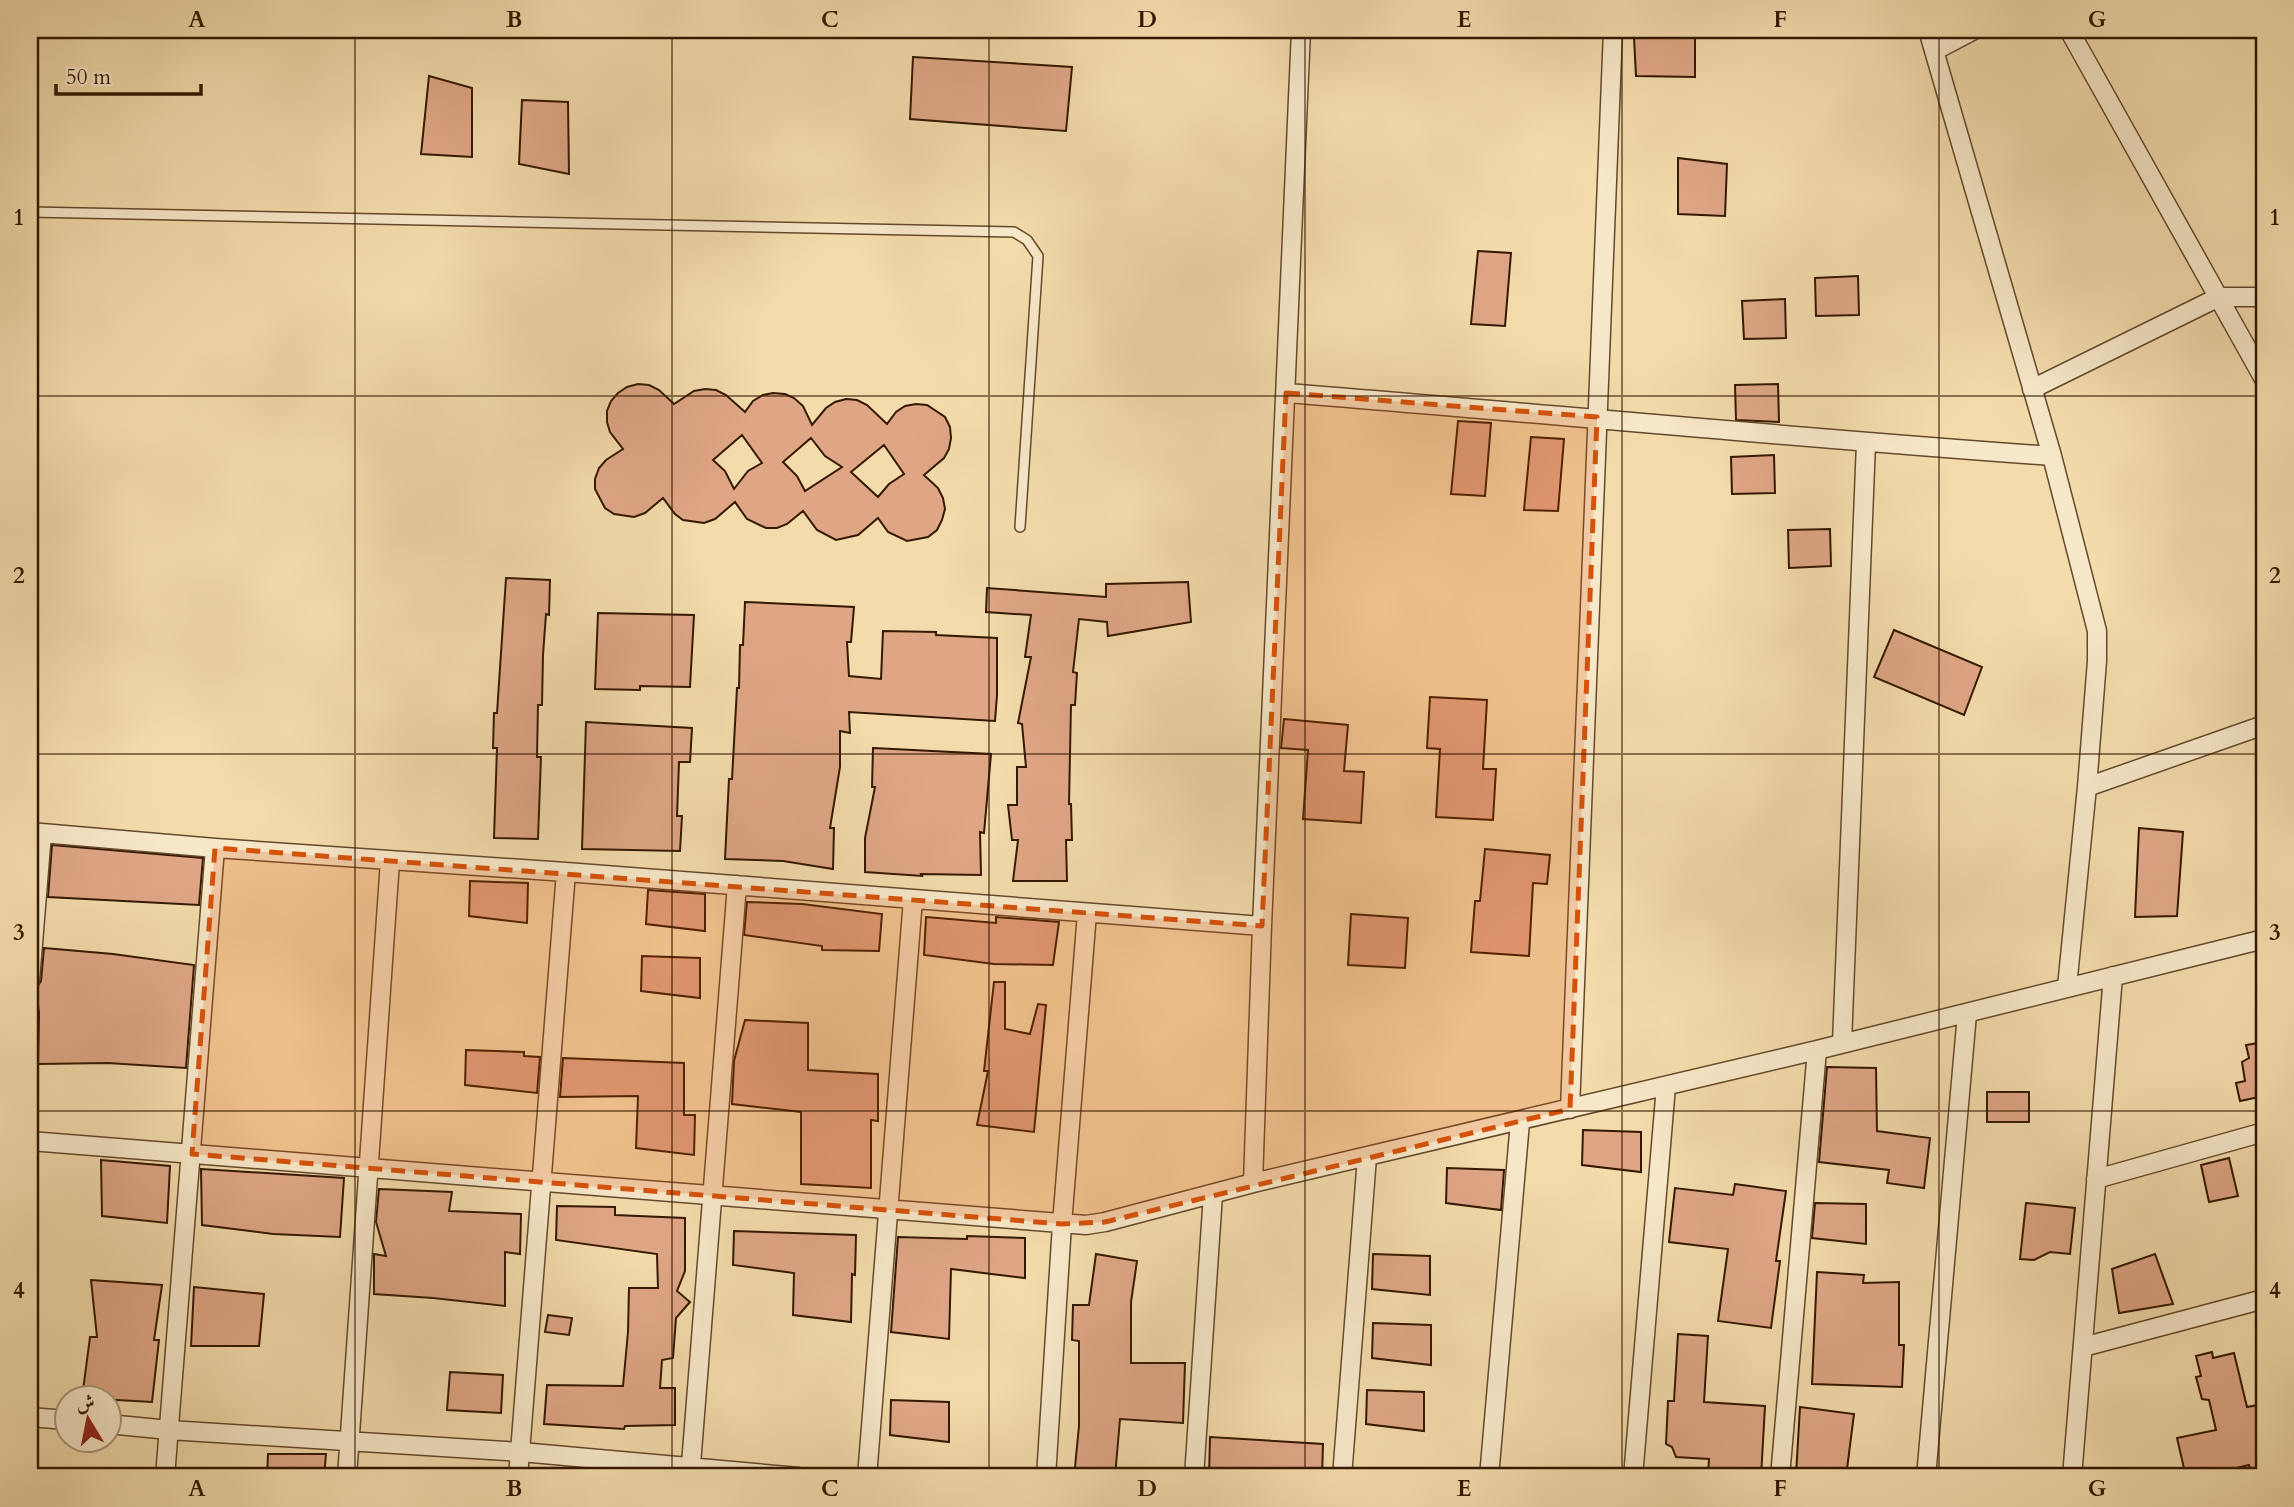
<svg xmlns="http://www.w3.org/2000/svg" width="2294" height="1507" viewBox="0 0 2294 1507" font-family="Cardo,Amiri,serif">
<rect width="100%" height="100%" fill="#f3dbac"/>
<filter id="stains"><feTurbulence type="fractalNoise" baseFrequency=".00286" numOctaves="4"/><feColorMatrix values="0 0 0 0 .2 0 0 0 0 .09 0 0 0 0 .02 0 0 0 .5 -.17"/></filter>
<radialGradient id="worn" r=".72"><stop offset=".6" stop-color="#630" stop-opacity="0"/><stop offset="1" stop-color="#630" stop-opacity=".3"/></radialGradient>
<path fill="#dfa686" stroke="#341800" stroke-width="2" fill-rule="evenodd" d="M 1634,38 L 1695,38 L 1695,77 L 1636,76 Z
M 913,57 L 1072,67 L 1066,131 L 910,119 Z
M 429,76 L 472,88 L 472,157 L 421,154 Z
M 522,100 L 568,102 L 569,174 L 519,164 Z
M 1678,158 L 1727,164 L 1725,216 L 1678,214 Z
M 1478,251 L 1511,253 L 1505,326 L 1471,324 Z
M 1858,276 L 1859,315 L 1816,316 L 1815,278 Z
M 1785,299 L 1786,338 L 1744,339 L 1742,301 Z
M 638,384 L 649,385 L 659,390 L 674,404 L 694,391 L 705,389 L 716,390 L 726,395 L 745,412 L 753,401 L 763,395 L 773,393 L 785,394 L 794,398 L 803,406 L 812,425 L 826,408 L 835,402 L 846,399 L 857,400 L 867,405 L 887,424 L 896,412 L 905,406 L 916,404 L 927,405 L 945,417 L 950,427 L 951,438 L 949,449 L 944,458 L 924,475 L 938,488 L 943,498 L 945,509 L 942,520 L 937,530 L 928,537 L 907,541 L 888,532 L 878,518 L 858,535 L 836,540 L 817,530 L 803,511 L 787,524 L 777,528 L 766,528 L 747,519 L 735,502 L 715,519 L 704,523 L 683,520 L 675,514 L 663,498 L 645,513 L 634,517 L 614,514 L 605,508 L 595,489 L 595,479 L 599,468 L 606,460 L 623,449 L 610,432 L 607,422 L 607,411 L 611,401 L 618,393 L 627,387 ZM 742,435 L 762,463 L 748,471 L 734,489 L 725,471 L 713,460 ZM 811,438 L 825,456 L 842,467 L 805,491 L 797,476 L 783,462 ZM 884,445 L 904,474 L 889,484 L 878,497 L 851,472 Z
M 1778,384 L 1779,422 L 1736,420 L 1735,385 Z
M 1458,421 L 1491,423 L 1485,496 L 1451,494 Z
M 1531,437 L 1564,439 L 1558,511 L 1524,510 Z
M 1774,455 L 1775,493 L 1732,494 L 1731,457 Z
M 1830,529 L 1831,566 L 1789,568 L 1788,530 Z
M 506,578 L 550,580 L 549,615 L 546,614 L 543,655 L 542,705 L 538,705 L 537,757 L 541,757 L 538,839 L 494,838 L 497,748 L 493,748 L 494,713 L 497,713 Z
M 1188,582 L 1191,622 L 1108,636 L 1107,622 L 1079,619 L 1073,672 L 1077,673 L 1075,705 L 1071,705 L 1069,804 L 1071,804 L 1072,840 L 1066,840 L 1067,881 L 1013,881 L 1018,840 L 1012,840 L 1008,805 L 1017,805 L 1017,767 L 1026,767 L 1022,724 L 1018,723 L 1031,657 L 1025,657 L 1031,615 L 986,612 L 987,588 L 1106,597 L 1106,584 Z
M 745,602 L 854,607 L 851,642 L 847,642 L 849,676 L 881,679 L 883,631 L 936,632 L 936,635 L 997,638 L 997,695 L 995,721 L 849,712 L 850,733 L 840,731 L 840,767 L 830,828 L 834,828 L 833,869 L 783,861 L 725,859 L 729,779 L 732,779 L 737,688 L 739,688 L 740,645 L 743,645 Z
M 598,613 L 694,615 L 690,687 L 640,686 L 640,690 L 595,689 Z
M 1894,630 L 1982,667 L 1964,715 L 1874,677 Z
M 1430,697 L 1487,700 L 1483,769 L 1496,769 L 1493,820 L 1436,817 L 1440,749 L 1427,748 Z
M 1284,719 L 1348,725 L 1344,771 L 1364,772 L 1361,823 L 1303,819 L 1308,750 L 1281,748 Z
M 586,722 L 692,728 L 690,762 L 679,762 L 677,816 L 682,816 L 680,851 L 582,849 Z
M 873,748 L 991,754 L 984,833 L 980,832 L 981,875 L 921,874 L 922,876 L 865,872 L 865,838 L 875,787 L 872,787 Z
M 2139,828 L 2183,832 L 2177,916 L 2135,917 Z
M 52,845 L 203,858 L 199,905 L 48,897 Z
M 1485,849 L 1550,855 L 1547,884 L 1533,883 L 1529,956 L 1471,952 L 1475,901 L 1480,901 Z
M 470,881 L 528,883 L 527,923 L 469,916 Z
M 648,890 L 705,894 L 705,931 L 646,924 Z
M 747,902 L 802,904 L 882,914 L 879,951 L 822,950 L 822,946 L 744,935 Z
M 1351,914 L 1408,918 L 1405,968 L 1348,965 Z
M 926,917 L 996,923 L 996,917 L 1059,922 L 1053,965 L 994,964 L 924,955 Z
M 44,948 L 113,954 L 194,965 L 186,1068 L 108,1063 L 38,1064 L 39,1013 L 36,989 L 41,981 Z
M 642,956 L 700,958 L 700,998 L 641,991 Z
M 994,982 L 1005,982 L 1005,1029 L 1030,1034 L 1038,1004 L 1046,1005 L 1034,1132 L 977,1125 L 988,1071 L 984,1071 Z
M 745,1020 L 808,1023 L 808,1070 L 878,1074 L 878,1121 L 871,1120 L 871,1188 L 801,1184 L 801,1112 L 732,1104 L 734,1061 Z
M 2264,1042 L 2264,1096 L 2240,1101 L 2236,1083 L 2245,1081 L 2242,1062 L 2249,1058 L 2246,1045 Z
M 466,1050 L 524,1052 L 524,1056 L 540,1057 L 537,1093 L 465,1085 Z
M 563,1058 L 684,1063 L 684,1115 L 695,1115 L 694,1155 L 636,1148 L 638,1096 L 560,1097 Z
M 1827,1067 L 1876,1068 L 1877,1131 L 1930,1138 L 1924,1188 L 1887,1183 L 1889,1170 L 1819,1162 Z
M 1987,1092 L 2029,1092 L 2029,1122 L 1987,1122 Z
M 1583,1130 L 1641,1132 L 1641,1172 L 1582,1165 Z
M 2229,1158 L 2238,1196 L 2209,1202 L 2201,1165 Z
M 101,1160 L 170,1166 L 167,1223 L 102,1216 Z
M 1447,1168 L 1504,1170 L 1501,1210 L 1446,1203 Z
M 201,1169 L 344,1178 L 340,1237 L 273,1234 L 202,1225 Z
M 1735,1184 L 1786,1191 L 1776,1261 L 1780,1261 L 1771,1328 L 1718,1321 L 1728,1249 L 1669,1242 L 1675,1188 L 1733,1195 Z
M 379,1189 L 452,1192 L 449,1211 L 521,1214 L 520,1254 L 505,1252 L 505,1306 L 433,1298 L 374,1294 L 374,1254 L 386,1256 L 376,1222 Z
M 1815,1203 L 1866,1204 L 1866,1244 L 1812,1238 Z
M 2026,1203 L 2075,1208 L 2070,1254 L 2050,1252 L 2034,1260 L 2020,1259 Z
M 557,1206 L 615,1207 L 615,1215 L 685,1218 L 685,1271 L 677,1291 L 690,1302 L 676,1318 L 673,1358 L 662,1360 L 660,1388 L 675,1388 L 675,1425 L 625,1426 L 624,1429 L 544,1424 L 547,1385 L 623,1386 L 628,1332 L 629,1288 L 658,1288 L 657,1254 L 556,1240 Z
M 734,1231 L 856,1235 L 855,1275 L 852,1274 L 851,1322 L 793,1315 L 794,1273 L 733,1265 Z
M 967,1236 L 1025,1238 L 1025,1278 L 951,1269 L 949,1339 L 891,1332 L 898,1237 L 967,1239 Z
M 1096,1254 L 1137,1261 L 1131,1302 L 1131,1363 L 1185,1363 L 1183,1423 L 1120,1419 L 1115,1477 L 1074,1477 L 1079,1426 L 1079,1341 L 1072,1340 L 1073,1305 L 1089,1305 Z
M 1373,1254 L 1430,1256 L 1430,1295 L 1372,1289 Z
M 2155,1254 L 2173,1304 L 2119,1313 L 2112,1269 Z
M 1817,1272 L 1864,1275 L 1863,1283 L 1899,1282 L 1899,1345 L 1904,1345 L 1902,1387 L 1812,1384 Z
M 91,1280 L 162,1285 L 154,1340 L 159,1340 L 152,1402 L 82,1398 L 90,1337 L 97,1337 Z
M 194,1287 L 264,1294 L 259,1346 L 191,1346 Z
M 548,1315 L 572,1318 L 569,1335 L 545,1332 Z
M 1373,1323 L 1431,1325 L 1431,1365 L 1372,1358 Z
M 1678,1334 L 1708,1336 L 1704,1402 L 1765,1406 L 1761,1477 L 1708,1474 L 1709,1459 L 1676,1457 L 1672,1447 L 1666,1444 L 1668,1401 L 1674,1401 Z
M 2212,1352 L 2213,1358 L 2234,1353 L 2247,1407 L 2258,1405 L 2264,1432 L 2264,1439 L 2260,1440 L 2264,1471 L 2251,1474 L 2249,1465 L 2211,1474 L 2212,1477 L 2186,1477 L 2177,1438 L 2216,1430 L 2209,1400 L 2202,1399 L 2196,1377 L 2201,1376 L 2196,1356 Z
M 450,1372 L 503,1375 L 501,1413 L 447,1410 Z
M 1367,1390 L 1424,1392 L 1424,1431 L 1366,1424 Z
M 891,1400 L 949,1402 L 949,1442 L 890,1435 Z
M 1800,1407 L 1854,1414 L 1846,1477 L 1796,1475 Z
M 1210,1437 L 1323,1444 L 1322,1477 L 1209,1477 Z
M 268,1454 L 326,1454 L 324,1477 L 267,1477 Z"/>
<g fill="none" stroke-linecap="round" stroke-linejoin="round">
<defs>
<path id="service" d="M 30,212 L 1014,232 L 1027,240 L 1038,256 L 1020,527"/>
<path id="minor" d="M 1928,30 L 2052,456 L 2097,631 L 2097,661 L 2087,787 L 2067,987
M 2069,30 L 2264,379
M 1934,51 L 1974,30
M 2032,389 L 2219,297 L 2264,297
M 1286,393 C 1541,413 1796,438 2052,456
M 2087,787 L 2264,725
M 30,832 L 215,848 L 566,872 L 1262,926
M 30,980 L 42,833
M 1842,1043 L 1866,443
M 1570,1109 L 1613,30
M 30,1141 L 1086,1225 L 1105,1222 L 1253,1183 L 1817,1050 L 2264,939
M 2096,1179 L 2264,1132
M 1253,1183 L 1262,926 L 1301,30
M 2083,1347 L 2264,1299
M 30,1417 L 66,1420
M 108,1424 L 169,1430 L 521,1452 L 799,1477
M 165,1477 L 215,848
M 347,1477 L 390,861
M 518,1477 L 566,872
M 690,1477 L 737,885
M 867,1477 L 913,899
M 1046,1477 L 1062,1224 L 1087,913
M 1194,1477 L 1213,1194
M 1342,1477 L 1367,1157
M 1489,1477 L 1520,1122
M 1633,1477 L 1666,1086
M 1780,1477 L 1817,1050
M 1926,1477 L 1967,1014
M 2072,1477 L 2113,976"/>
</defs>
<use href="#service" stroke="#64492b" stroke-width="12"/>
<use href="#minor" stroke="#64492b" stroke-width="21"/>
<use href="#service" stroke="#f7e8c9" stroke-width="9"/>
<use href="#minor" stroke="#f7e8c9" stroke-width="18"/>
</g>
<path fill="#d6520b" fill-opacity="0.2" stroke="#d6520b" stroke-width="5" stroke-dasharray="14 9" stroke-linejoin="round" d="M 1286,393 L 1597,417 L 1570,1109 L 1105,1222 L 1062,1224 L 192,1154 L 215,848 L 1262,926 Z"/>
<path fill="none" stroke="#341800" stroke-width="2" stroke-opacity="0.55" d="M 355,30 L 355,1477M 672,30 L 672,1477M 989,30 L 989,1477M 1305,30 L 1305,1477M 1622,30 L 1622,1477M 1939,30 L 1939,1477M 30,396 L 2264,396M 30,754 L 2264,754M 30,1111 L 2264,1111"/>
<rect width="2294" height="1507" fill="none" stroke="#f3dbac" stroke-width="77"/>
<g transform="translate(88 1419) rotate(350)"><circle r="33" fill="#f7e8c9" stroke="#a99579" stroke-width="2"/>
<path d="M0-5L12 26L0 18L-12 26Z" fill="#8f2418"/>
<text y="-10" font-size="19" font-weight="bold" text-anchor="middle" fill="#341800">ش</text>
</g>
<path d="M56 84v10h145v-10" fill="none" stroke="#341800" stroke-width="3.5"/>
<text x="66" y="84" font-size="21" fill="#341800" stroke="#f7e8c9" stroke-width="5" paint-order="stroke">50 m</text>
<rect x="38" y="38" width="2218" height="1430" fill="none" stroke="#341800" stroke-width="2.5"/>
<g font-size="23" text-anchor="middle" font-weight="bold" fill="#341800">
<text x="197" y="27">A</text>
<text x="514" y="27">B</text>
<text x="830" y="27">C</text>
<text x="1147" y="27">D</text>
<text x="1464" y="27">E</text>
<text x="1780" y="27">F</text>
<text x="2097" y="27">G</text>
<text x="19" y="225">1</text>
<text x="2275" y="225">1</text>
<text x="19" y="583">2</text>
<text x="2275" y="583">2</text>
<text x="19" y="940">3</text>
<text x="2275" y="940">3</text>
<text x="19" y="1298">4</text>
<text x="2275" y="1298">4</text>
<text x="197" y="1496">A</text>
<text x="514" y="1496">B</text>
<text x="830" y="1496">C</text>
<text x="1147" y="1496">D</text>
<text x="1464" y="1496">E</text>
<text x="1780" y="1496">F</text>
<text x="2097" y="1496">G</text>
</g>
<rect width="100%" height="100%" filter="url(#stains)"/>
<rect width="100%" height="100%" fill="url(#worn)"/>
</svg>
